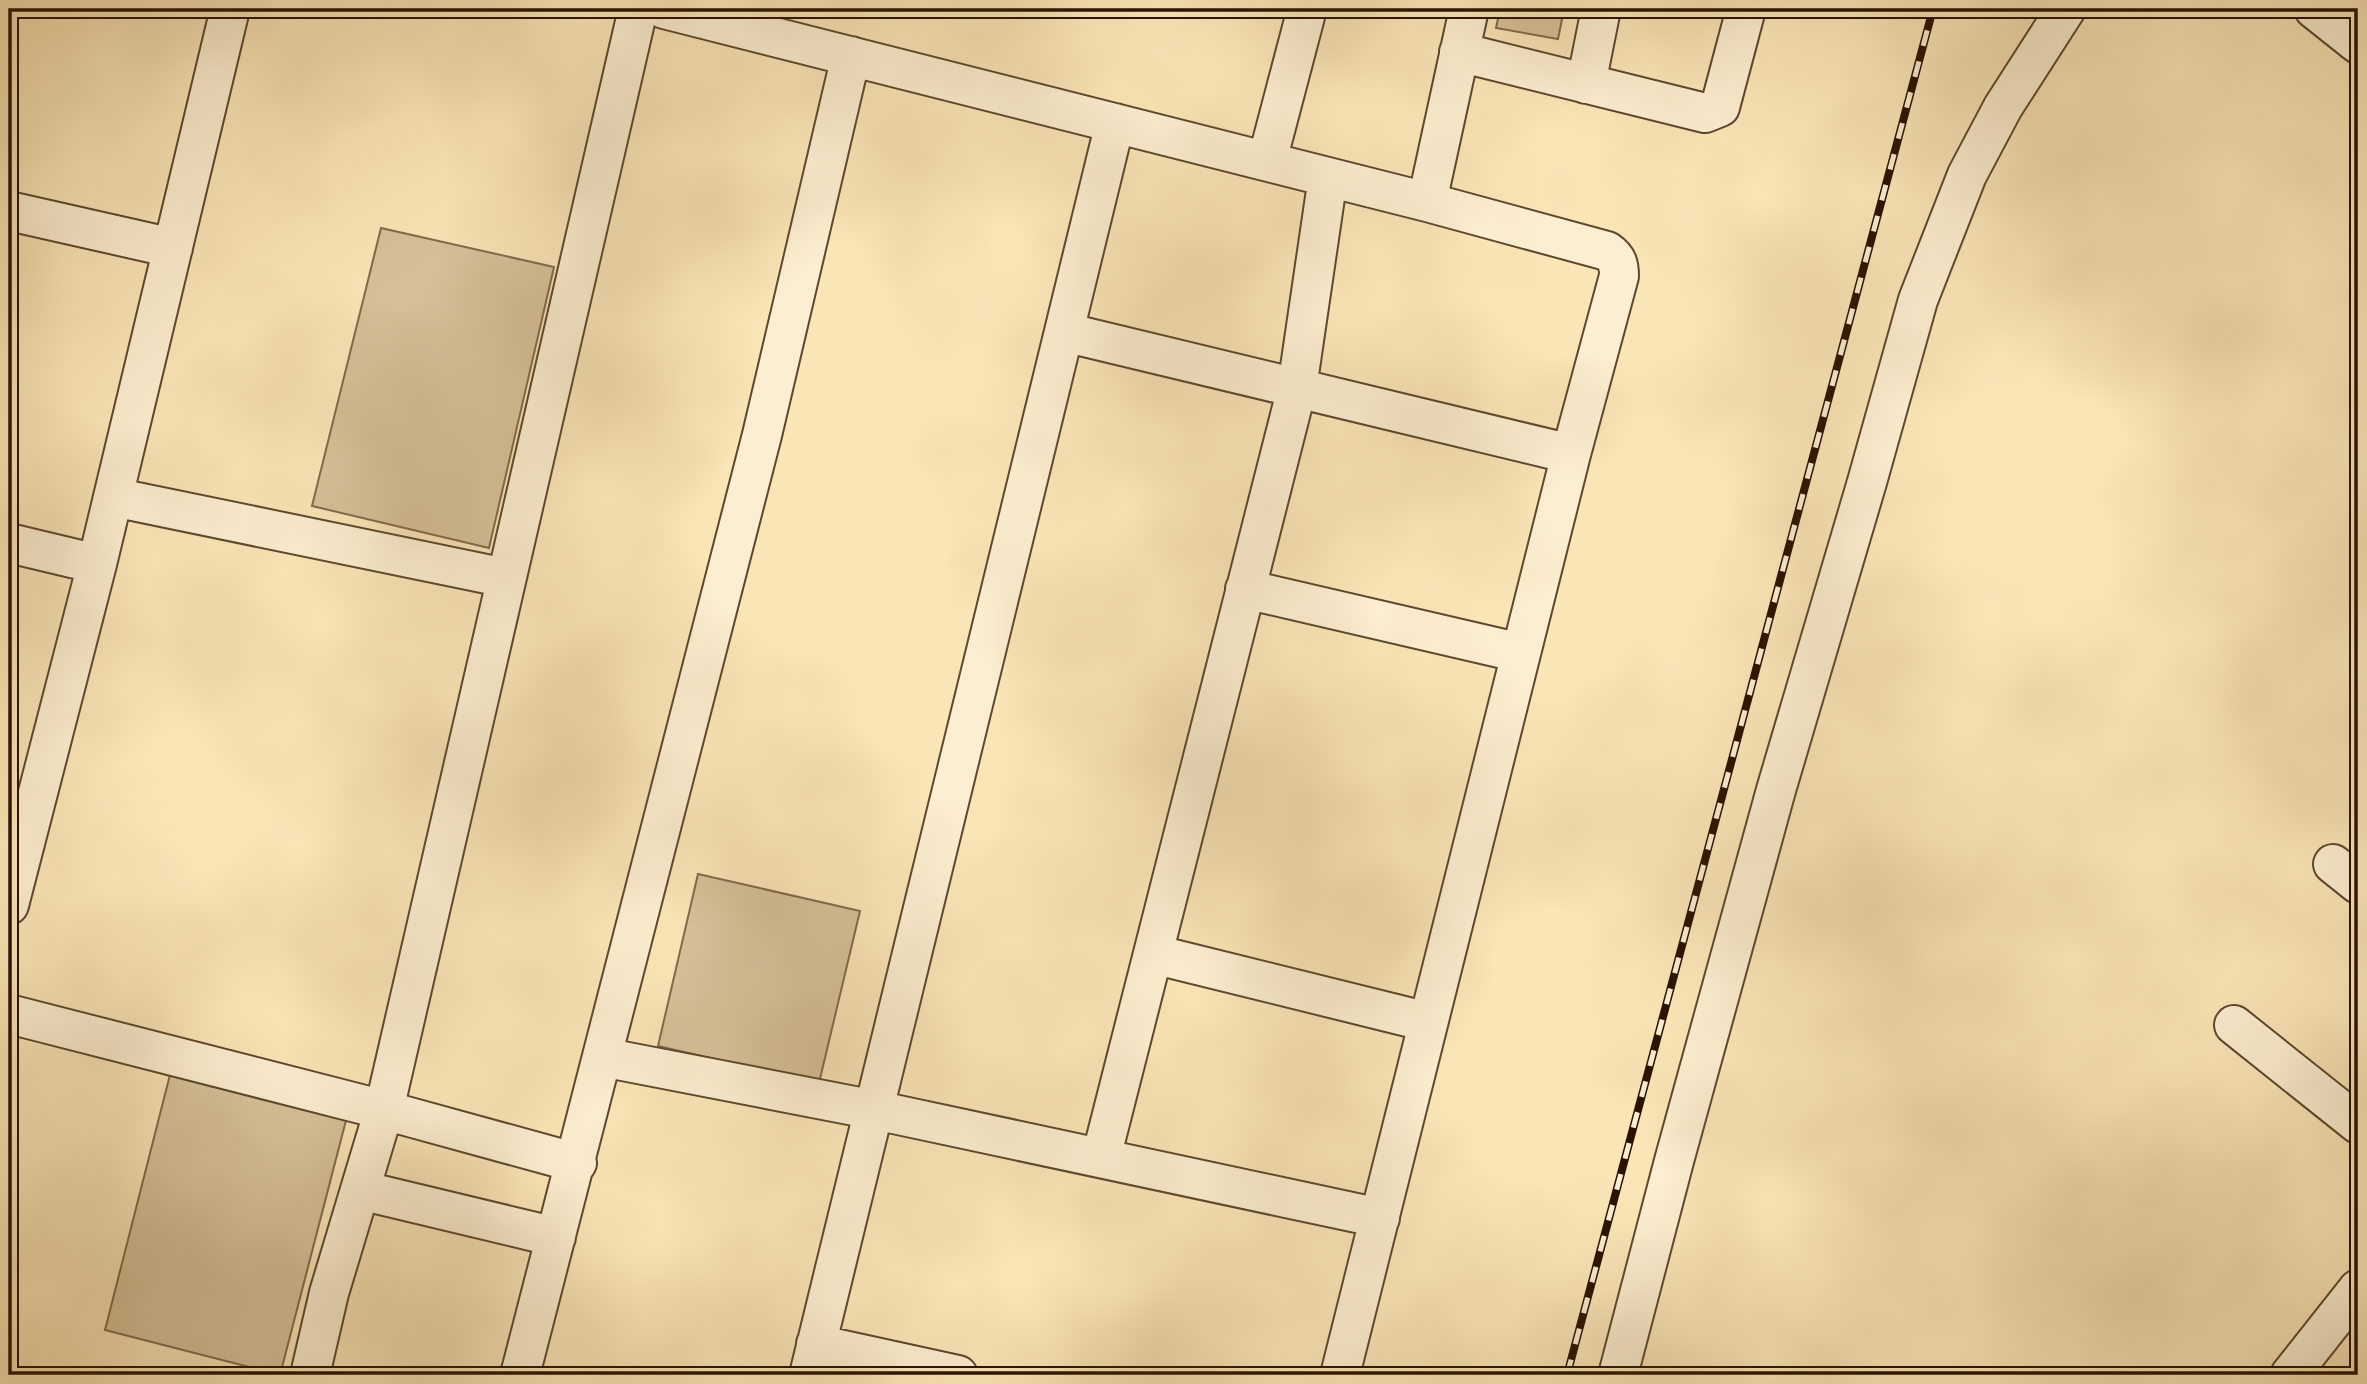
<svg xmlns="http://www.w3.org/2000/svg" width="2367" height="1384" viewBox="0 0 2367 1384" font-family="Vollkorn,serif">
<rect width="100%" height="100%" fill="#fae5b7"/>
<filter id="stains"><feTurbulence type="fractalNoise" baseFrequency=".00286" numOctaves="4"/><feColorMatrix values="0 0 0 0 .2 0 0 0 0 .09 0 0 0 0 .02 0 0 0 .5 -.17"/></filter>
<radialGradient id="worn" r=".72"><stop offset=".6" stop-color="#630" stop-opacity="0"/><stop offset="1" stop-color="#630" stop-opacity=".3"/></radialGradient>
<path fill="#d6c198" stroke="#806a4c" stroke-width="2" d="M 1500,9 L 1564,9 L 1558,39 L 1496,28 Z
M 381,228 L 554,267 L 489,548 L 312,506 Z
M 698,874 L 860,911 L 819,1083 L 658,1046 Z
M 174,1059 L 350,1105 L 280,1375 L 105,1330 Z"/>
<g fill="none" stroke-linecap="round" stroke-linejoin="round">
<defs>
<path id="minor" d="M 664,9 L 1427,202 L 1607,251 C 1617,258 1619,264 1619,276 L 1571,454 L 1340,1375
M 2314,9 L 2358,44
M 1459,52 L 1705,113 L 1720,107 L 1746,9
M 1586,84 L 1601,9
M 1267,161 L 1307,9
M 1427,202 L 1469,9
M 9,211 L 173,248
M 1064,332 L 1571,454
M 113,497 L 506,578
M 9,543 L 97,564
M 1245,589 L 1521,653
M 2333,864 L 2358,884
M 9,905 L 97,564 L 230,9
M 1153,954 L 1428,1022
M 9,1014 L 384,1110 L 577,1163
M 2234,1025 L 2358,1124
M 602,1057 L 875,1110 L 1380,1218
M 1101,1158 L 1297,388 L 1328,177
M 360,1190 L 556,1237
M 816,1344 L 958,1375
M 310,1375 L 329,1293 L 384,1110 L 638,9
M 520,1375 L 762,435 L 851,56
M 809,1375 L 1115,123
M 1618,1375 L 1674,1161 L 1776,790 L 1867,482 L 1918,300 L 1967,175 L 2003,107 L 2066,9
M 2290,1375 L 2358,1289"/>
</defs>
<use href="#minor" stroke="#5d482e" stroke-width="42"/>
<use href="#minor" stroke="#fceed0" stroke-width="38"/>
<defs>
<path id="rail" d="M 1567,1375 L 1933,9"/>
</defs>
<use href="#rail" stroke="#291300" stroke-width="8"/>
<use href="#rail" stroke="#fceed0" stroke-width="5" stroke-dasharray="16" stroke-linecap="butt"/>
</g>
<rect width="2367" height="1384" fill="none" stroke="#fae5b7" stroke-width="35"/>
<rect x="10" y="10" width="2346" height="1363" fill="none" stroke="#291300" stroke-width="3.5"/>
<rect x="18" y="18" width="2332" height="1349" fill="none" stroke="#291300" stroke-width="2"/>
<rect width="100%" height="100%" filter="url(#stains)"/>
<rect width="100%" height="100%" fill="url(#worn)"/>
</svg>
